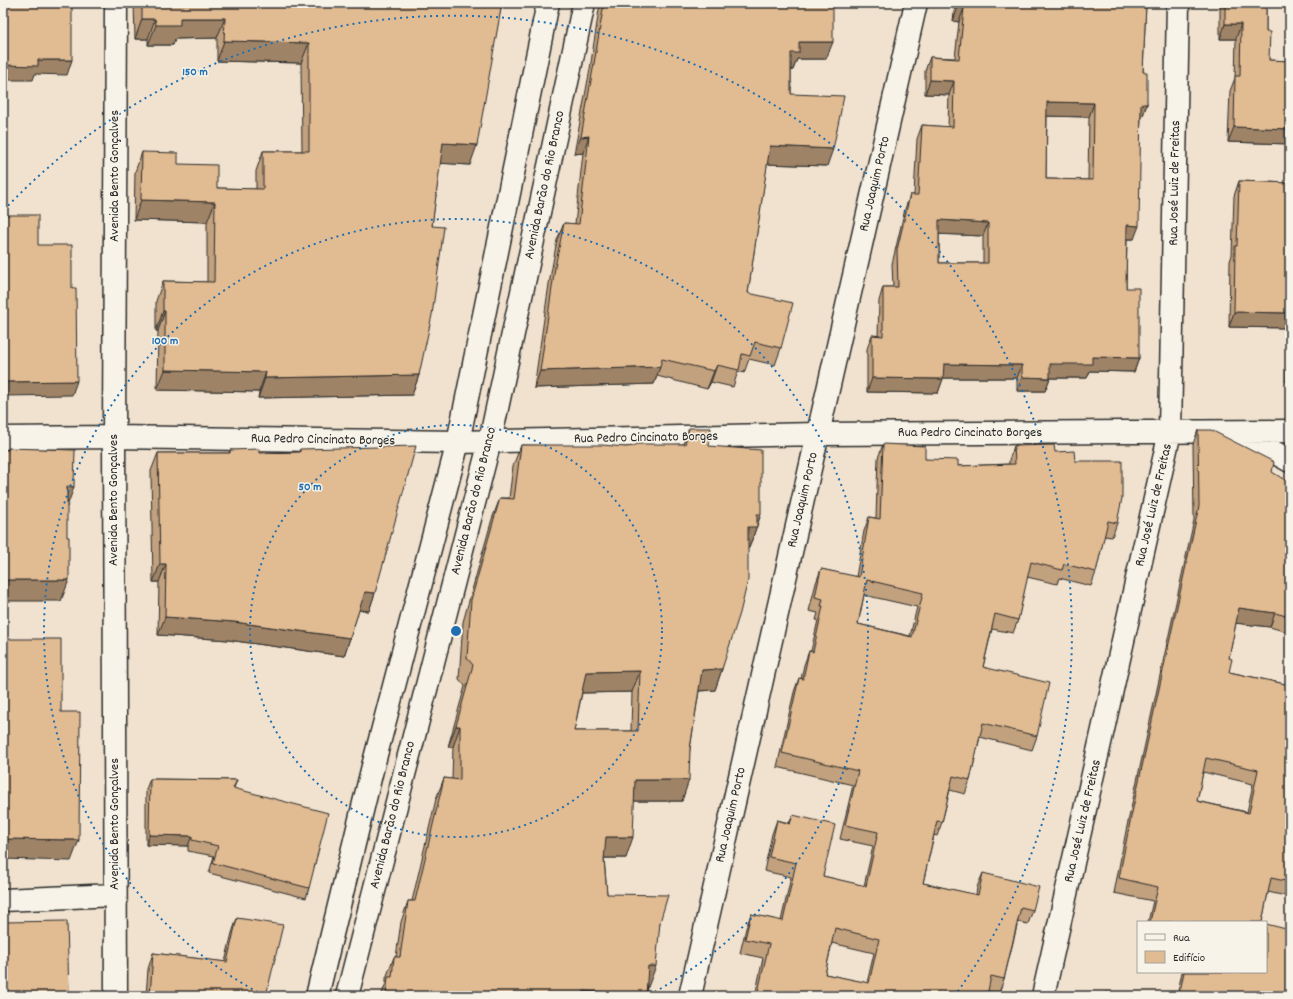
<svg xmlns="http://www.w3.org/2000/svg" width="1293" height="999" viewBox="0 0 1293 999" font-family="Dekko,sans-serif">
<rect width="100%" height="100%" fill="#f0e2ce"/>
<filter id="ink" filterUnits="userSpaceOnUse"><feTurbulence type="fractalNoise" baseFrequency=".025" numOctaves="2"/><feDisplacementMap in="SourceGraphic" scale="8" xChannelSelector="R" yChannelSelector="G"/><feConvolveMatrix kernelMatrix="1 2 1 2 8 2 1 2 1" color-interpolation-filters="sRGB"/></filter>
<g filter="url(#ink)">
<g fill="none" stroke-linecap="round" stroke-linejoin="round">
<defs>
<path id="minor" d="M 116,3 L 114,437 L 116,996
M 1237,432 L 1290,461
M 3,438 L 114,437 L 458,442 L 818,434 L 1290,431
M 3,900 L 115,895
M 690,996 L 916,3
M 1043,996 L 1170,432 L 1178,3"/>
<path id="secondary" d="M 317,996 L 372,770 L 458,442 L 548,3
M 347,996 L 490,441 L 584,3"/>
</defs>
<use href="#minor" stroke="#2b2b2b" stroke-width="25"/>
<use href="#secondary" stroke="#2b2b2b" stroke-width="25"/>
<use href="#minor" stroke="#f7f3e8" stroke-width="22"/>
<use href="#secondary" stroke="#f7f3e8" stroke-width="22"/>
</g>
<path fill="#c2a17e" stroke="#2b2b2b" fill-rule="evenodd" d="M 134,3 L 502,3 L 470,165 L 440,163 L 432,226 L 419,375 L 412,395 L 258,398 L 259,392 L 157,390 L 158,331 L 156,331 L 156,301 L 163,281 L 207,282 L 207,222 L 134,220 L 135,172 L 142,152 L 178,164 L 217,188 L 256,189 L 256,171 L 263,151 L 302,151 L 301,63 L 217,61 L 217,38 L 175,39 L 173,45 L 148,45 L 148,39 L 135,39 Z
M 600,3 L 833,3 L 826,59 L 797,59 L 793,70 L 791,70 L 791,94 L 827,166 L 767,164 L 748,293 L 781,348 L 775,365 L 749,359 L 744,373 L 738,371 L 733,387 L 711,382 L 707,389 L 657,376 L 654,384 L 534,388 L 549,284 L 557,240 L 564,223 L 575,224 L 583,153 L 574,154 L 590,69 Z
M 955,3 L 1146,3 L 1143,72 L 1147,104 L 1142,118 L 1141,118 L 1134,239 L 1127,239 L 1126,288 L 1139,358 L 1134,372 L 1090,371 L 1087,378 L 1050,378 L 1045,391 L 1017,391 L 1017,378 L 943,378 L 938,393 L 867,392 L 867,349 L 872,335 L 878,336 L 879,301 L 883,287 L 893,287 L 892,264 L 905,209 L 910,195 L 914,195 L 917,139 L 922,125 L 948,127 L 949,95 L 925,94 L 925,71 L 930,57 L 955,58 L 959,22 L 953,21 ZM 1047,116 L 1089,117 L 1088,180 L 1046,179 ZM 939,234 L 983,236 L 983,263 L 939,263 Z
M 1220,3 L 1266,3 L 1266,32 L 1269,60 L 1290,61 L 1290,144 L 1228,142 L 1230,91 L 1235,78 L 1236,39 L 1220,39 Z
M 1239,181 L 1290,183 L 1290,382 L 1286,382 L 1287,328 L 1229,327 L 1230,261 L 1232,255 L 1234,196 Z
M 689,428 L 709,446 L 761,514 L 749,548 L 748,548 L 722,669 L 715,690 L 699,691 L 682,801 L 634,801 L 626,858 L 604,858 L 607,894 L 660,922 L 648,987 L 647,987 L 646,996 L 381,996 L 386,983 L 386,978 L 394,957 L 396,957 L 401,922 L 408,901 L 412,901 L 436,799 L 444,778 L 452,779 L 453,747 L 448,747 L 465,686 L 459,679 L 463,622 L 492,519 L 500,498 L 509,498 L 513,466 L 521,445 L 626,447 L 683,444 ZM 632,692 L 631,731 L 574,731 L 582,693 Z
M 1198,430 L 1290,483 L 1290,633 L 1270,627 L 1236,623 L 1229,658 L 1229,672 L 1290,685 L 1290,897 L 1268,892 L 1262,922 L 1148,922 L 1153,901 L 1114,893 L 1126,831 L 1194,520 L 1193,444 ZM 1203,772 L 1253,784 L 1247,812 L 1197,801 Z
M 883,444 L 925,459 L 958,466 L 1009,464 L 1009,460 L 1014,446 L 1055,452 L 1075,461 L 1117,523 L 1112,537 L 1104,536 L 1096,572 L 1091,586 L 1059,578 L 1057,584 L 1027,577 L 1018,620 L 1013,633 L 992,629 L 983,667 L 1037,736 L 1032,750 L 980,737 L 970,780 L 965,794 L 950,790 L 942,822 L 937,836 L 934,835 L 923,883 L 976,895 L 977,887 L 983,873 L 1033,910 L 1028,924 L 1018,922 L 1004,979 L 999,993 L 988,991 L 987,996 L 755,996 L 763,958 L 740,953 L 746,928 L 751,914 L 781,921 L 791,877 L 764,871 L 772,834 L 777,820 L 789,823 L 793,815 L 823,876 L 864,886 L 873,846 L 840,839 L 853,785 L 777,767 L 794,692 L 799,678 L 801,679 L 804,665 L 809,651 L 811,651 L 818,620 L 816,620 L 818,613 L 809,611 L 816,583 L 821,569 L 856,577 L 864,531 L 869,517 L 876,518 L 878,458 ZM 864,595 L 917,607 L 910,636 L 858,624 ZM 832,943 L 874,953 L 867,983 L 825,974 Z
M 300,449 L 375,593 L 369,611 L 359,610 L 350,638 L 344,656 L 228,640 L 158,635 L 159,582 L 153,582 L 151,471 L 158,453 L 229,453 L 230,450 L 259,453 L 299,452 Z
M 150,779 L 237,780 L 234,788 L 309,888 L 306,898 L 209,873 L 214,856 L 188,851 L 188,846 L 146,845 L 146,789 Z
M 237,918 L 266,996 L 146,996 L 148,969 L 153,953 L 225,962 L 232,933 Z
M 1182,972 L 1266,972 L 1290,996 L 1177,996 Z"/>
<path fill="#9e8366" stroke="#2b2b2b" d="M 958,7 L 964,8 L 959,22 L 953,21 Z
M 180,18 L 225,18 L 217,38 L 175,39 L 173,45 L 148,45 L 156,25 Z
M 142,19 L 155,19 L 148,39 L 135,39 Z
M 1225,24 L 1241,24 L 1236,39 L 1220,39 Z
M 224,41 L 309,43 L 301,63 L 217,61 Z
M 799,42 L 833,42 L 826,59 L 797,59 L 793,70 L 785,70 L 791,53 Z
M 38,60 L 72,60 L 67,75 L 35,74 L 33,80 L 3,80 L 3,65 Z
M 930,80 L 954,81 L 949,95 L 925,94 Z
M 1047,102 L 1094,103 L 1089,117 L 1042,116 Z
M 1141,104 L 1147,104 L 1142,118 L 1136,118 Z
M 1234,127 L 1290,129 L 1290,144 L 1228,142 Z
M 589,136 L 583,153 L 574,154 L 581,137 Z
M 443,143 L 477,145 L 470,165 L 435,163 Z
M 770,146 L 833,149 L 827,166 L 764,164 Z
M 141,200 L 215,202 L 207,222 L 134,220 Z
M 939,220 L 988,223 L 983,236 L 934,234 Z
M 1127,225 L 1139,226 L 1134,239 L 1122,239 Z
M 163,311 L 165,311 L 158,331 L 156,331 Z
M 1234,312 L 1290,313 L 1290,319 L 1287,328 L 1229,327 Z
M 1092,357 L 1139,358 L 1134,372 L 1090,371 L 1087,378 L 1045,378 L 1050,364 Z
M 944,364 L 1022,365 L 1017,378 L 939,378 Z
M 717,365 L 711,382 L 707,389 L 714,371 Z
M 660,367 L 654,384 L 534,388 L 540,371 Z
M 165,370 L 266,372 L 259,392 L 157,390 Z
M 1290,371 L 1290,382 L 1286,382 Z
M 419,375 L 412,395 L 258,398 L 265,378 Z
M 1022,377 L 1050,378 L 1045,391 L 1017,391 Z
M 872,378 L 943,379 L 938,393 L 867,392 Z
M 77,381 L 72,395 L 3,396 L 3,382 Z
M 67,486 L 74,487 L 67,507 Z
M 757,514 L 761,514 L 749,548 L 741,548 L 748,527 Z
M 160,564 L 166,564 L 159,582 L 153,582 Z
M 3,580 L 69,580 L 61,601 L 3,601 Z
M 365,592 L 375,593 L 369,611 L 358,610 Z
M 1239,608 L 1275,613 L 1270,627 L 1234,623 Z
M 165,617 L 234,622 L 350,638 L 344,656 L 228,640 L 158,635 Z
M 722,669 L 715,690 L 695,691 L 702,670 Z
M 640,671 L 632,692 L 578,693 L 586,672 Z
M 456,726 L 460,726 L 453,747 L 448,747 Z
M 635,780 L 689,780 L 682,801 L 627,801 Z
M 149,835 L 192,836 L 188,846 L 146,845 Z
M 606,837 L 633,837 L 626,858 L 598,858 Z
M 3,839 L 79,840 L 71,861 L 3,859 Z
M 648,966 L 656,966 L 648,987 L 641,987 Z
M 584,991 L 646,995 L 646,996 L 582,996 Z"/>
<path fill="#e1bb92" stroke="#2b2b2b" fill-rule="evenodd" d="M 3,3 L 72,3 L 72,60 L 38,60 L 38,66 L 3,65 Z
M 142,3 L 502,3 L 477,145 L 443,143 L 432,226 L 444,227 L 432,315 L 419,375 L 265,378 L 266,372 L 165,370 L 165,311 L 163,311 L 163,281 L 214,282 L 215,202 L 141,200 L 142,152 L 178,153 L 178,164 L 217,165 L 217,188 L 263,189 L 263,151 L 309,151 L 309,43 L 224,41 L 225,18 L 180,18 L 180,25 L 156,25 L 155,19 L 142,19 Z
M 604,3 L 833,3 L 833,42 L 799,42 L 799,53 L 791,53 L 791,94 L 844,96 L 833,149 L 770,146 L 748,293 L 793,303 L 781,348 L 755,342 L 750,356 L 742,354 L 739,370 L 717,365 L 714,371 L 662,359 L 660,367 L 540,371 L 555,267 L 564,223 L 579,224 L 589,136 L 581,137 L 596,52 Z
M 959,3 L 1146,3 L 1143,72 L 1147,72 L 1147,104 L 1141,104 L 1139,226 L 1127,225 L 1126,288 L 1139,288 L 1139,358 L 1092,357 L 1092,364 L 1050,364 L 1050,378 L 1022,377 L 1022,365 L 944,364 L 943,379 L 872,378 L 872,335 L 883,336 L 883,287 L 898,287 L 897,250 L 910,195 L 918,195 L 922,125 L 953,127 L 954,81 L 930,80 L 930,57 L 959,59 L 964,8 L 958,7 ZM 1047,102 L 1094,103 L 1093,180 L 1046,179 ZM 939,220 L 988,223 L 988,263 L 939,263 Z
M 1225,3 L 1266,3 L 1266,32 L 1270,32 L 1269,60 L 1290,61 L 1290,129 L 1234,127 L 1235,76 L 1240,76 L 1241,24 L 1225,24 Z
M 1239,181 L 1290,183 L 1290,313 L 1234,312 L 1235,246 L 1237,246 Z
M 3,215 L 38,215 L 38,245 L 72,245 L 72,288 L 76,288 L 77,381 L 3,382 Z
M 689,428 L 711,428 L 709,446 L 761,450 L 761,514 L 757,514 L 757,527 L 748,527 L 748,580 L 740,613 L 722,669 L 702,670 L 690,749 L 689,780 L 635,780 L 633,837 L 606,837 L 604,860 L 607,894 L 668,895 L 660,922 L 656,966 L 648,966 L 646,995 L 584,991 L 583,996 L 386,996 L 388,977 L 392,977 L 394,957 L 400,957 L 408,901 L 415,901 L 444,778 L 460,780 L 460,726 L 456,726 L 473,665 L 467,658 L 471,600 L 500,498 L 514,499 L 521,445 L 602,445 L 626,447 L 634,446 L 637,444 L 685,444 ZM 640,671 L 638,731 L 574,731 L 586,672 Z
M 1198,430 L 1211,430 L 1274,462 L 1272,472 L 1290,483 L 1290,617 L 1275,613 L 1239,608 L 1229,658 L 1232,659 L 1229,672 L 1290,685 L 1290,882 L 1271,878 L 1262,922 L 1150,922 L 1158,887 L 1119,878 L 1131,817 L 1199,506 ZM 1206,758 L 1258,770 L 1249,813 L 1197,801 Z
M 883,444 L 925,446 L 925,459 L 958,460 L 958,466 L 1015,464 L 1014,446 L 1054,445 L 1055,452 L 1074,451 L 1075,461 L 1122,461 L 1122,498 L 1117,523 L 1108,521 L 1096,572 L 1064,564 L 1062,570 L 1031,562 L 1018,620 L 995,614 L 983,667 L 1049,683 L 1037,736 L 983,723 L 970,780 L 953,776 L 942,822 L 937,821 L 923,883 L 978,895 L 983,873 L 1039,887 L 1033,910 L 1021,907 L 1004,979 L 991,976 L 987,996 L 757,996 L 769,944 L 745,939 L 751,914 L 783,921 L 796,863 L 769,857 L 777,820 L 790,824 L 793,815 L 835,825 L 823,876 L 866,886 L 878,832 L 845,825 L 858,771 L 782,753 L 799,678 L 803,679 L 809,651 L 813,652 L 823,606 L 821,606 L 823,599 L 815,597 L 821,569 L 859,577 L 869,517 L 880,519 ZM 867,580 L 923,593 L 912,637 L 858,624 ZM 835,928 L 879,939 L 869,983 L 825,974 Z
M 416,446 L 375,593 L 365,592 L 350,638 L 234,622 L 165,617 L 166,564 L 160,564 L 158,453 L 230,453 L 230,450 L 259,449 L 259,453 L 300,452 L 300,449 Z
M 8,448 L 75,450 L 74,487 L 67,486 L 67,537 L 69,537 L 69,580 L 3,580 L 3,450 L 8,450 Z
M 3,639 L 61,639 L 61,712 L 80,712 L 79,840 L 3,839 Z
M 150,779 L 237,780 L 233,788 L 328,813 L 309,888 L 213,863 L 218,846 L 192,840 L 192,836 L 149,835 Z
M 237,918 L 283,925 L 266,996 L 150,996 L 153,953 L 227,962 Z
M 67,921 L 69,996 L 3,996 L 3,922 Z
M 1266,924 L 1290,930 L 1290,996 L 1179,996 L 1184,972 L 1266,972 Z
M 1106,992 L 1124,996 L 1106,996 Z"/>
</g>
<g fill="none" stroke="#1f6fb2" stroke-width="2" stroke-dasharray="2 4">
<circle cx="456" cy="631" r="206"/>
<path d="M263 995A412 412 0 1 1 649 995"/>
<path d="M4 210A618 618 0 0 1 956 994"/>
</g>
<g text-anchor="middle" dominant-baseline="central" stroke-width="3" stroke-linejoin="round" paint-order="stroke">
<g font-size="14" fill="#2b2b2b" stroke="#f7f3e8">
<text transform="translate(115 176) rotate(-90)">Avenida Bento Gonçalves</text>
<text transform="translate(1175 183) rotate(-89)">Rua José Luiz de Freitas</text>
<text transform="translate(875 184) rotate(-77)">Rua Joaquim Porto</text>
<text transform="translate(545 185) rotate(-78)">Avenida Barão do Rio Branco</text>
<text x="970" y="433">Rua Pedro Cincinato Borges</text>
<text transform="translate(646 438) rotate(-1)">Rua Pedro Cincinato Borges</text>
<text transform="translate(323 440) rotate(1)">Rua Pedro Cincinato Borges</text>
<text transform="translate(114 500) rotate(-90)">Avenida Bento Gonçalves</text>
<text transform="translate(803 500) rotate(-77)">Rua Joaquim Porto</text>
<text transform="translate(474 501) rotate(-76)">Avenida Barão do Rio Branco</text>
<text transform="translate(1154 505) rotate(-77)">Rua José Luiz de Freitas</text>
<text transform="translate(393 815) rotate(-76)">Avenida Barão do Rio Branco</text>
<text transform="translate(731 815) rotate(-77)">Rua Joaquim Porto</text>
<text transform="translate(1083 821) rotate(-77)">Rua José Luiz de Freitas</text>
<text transform="translate(115 824) rotate(-90)">Avenida Bento Gonçalves</text>
</g>
</g>
<circle cx="456" cy="631" r="6" fill="#1f6fb2" stroke="#f7f3e8" stroke-width="2"/>
<g font-size="12" text-anchor="middle" font-weight="bold" fill="#1f6fb2" stroke="#f7f3e8" stroke-width="3" stroke-linejoin="round" paint-order="stroke">
<text x="195" y="75">150 m</text>
<text x="165" y="344">100 m</text>
<text x="310" y="490">50 m</text>
</g>
<rect width="1293" height="999" fill="none" stroke="#f7f3e8" stroke-width="16"/>
<rect x="8" y="8" width="1277" height="983" fill="none" stroke="#2b2b2b" stroke-width="1.5" filter="url(#ink)"/>
<rect x="1137" y="921" width="130" height="52" fill="#f7f3e8" stroke="#a5a39c"/>
<rect x="1145" y="934" width="20" height="6" fill="#f7f3e8" stroke="#a5a39c"/>
<text x="1173" y="941" font-size="12" fill="#2b2b2b">Rua</text>
<rect x="1145" y="951" width="20" height="12" fill="#e1bb92" stroke="#a5a39c"/>
<text x="1173" y="961" font-size="12" fill="#2b2b2b">Edifício</text>
</svg>
